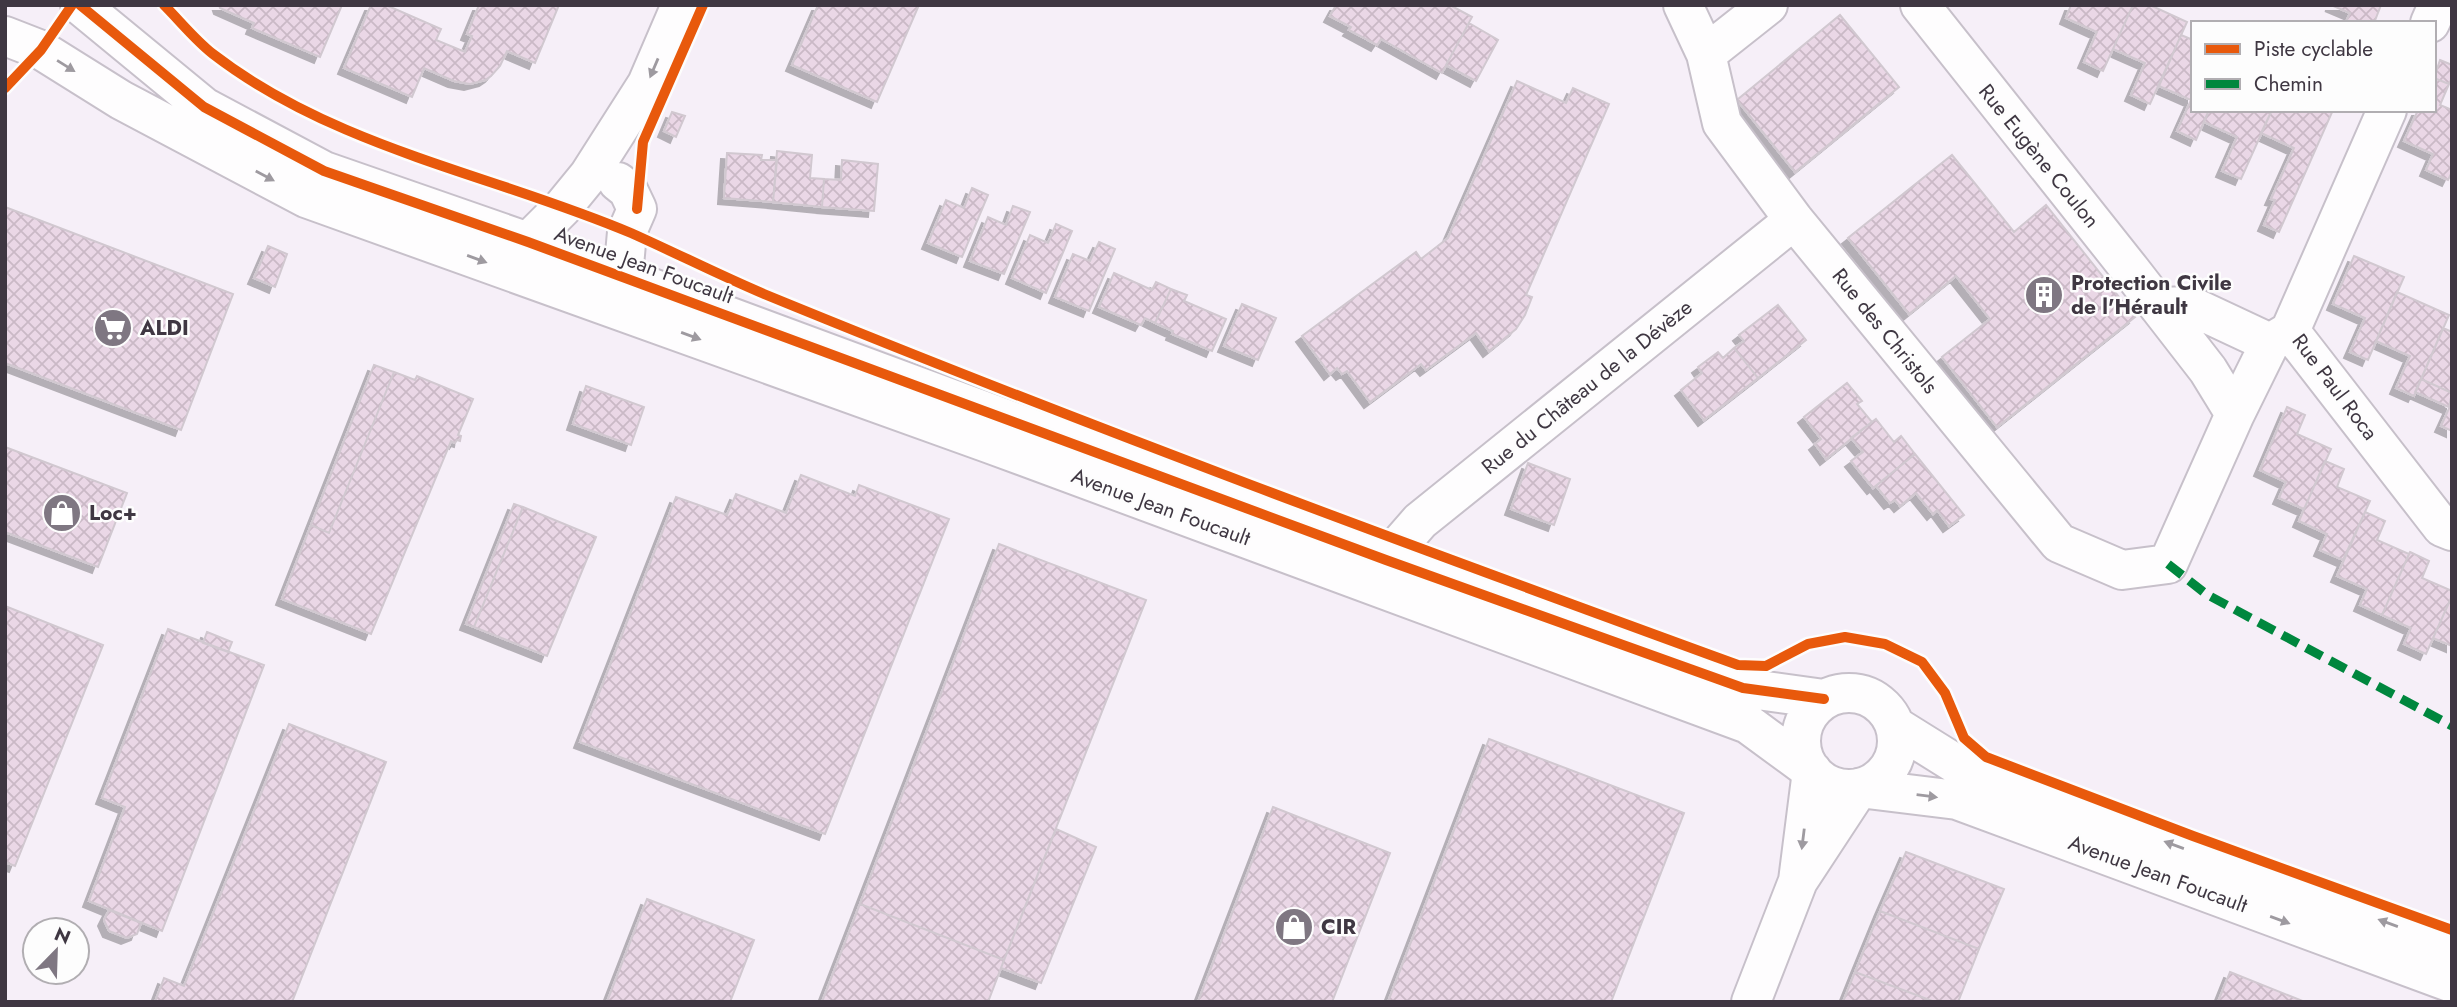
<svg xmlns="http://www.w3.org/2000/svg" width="2457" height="1007" viewBox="0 0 2457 1007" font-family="Jost,sans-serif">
<defs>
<pattern id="building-cross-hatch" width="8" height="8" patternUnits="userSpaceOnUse" patternTransform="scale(1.75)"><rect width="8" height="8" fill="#ead7e6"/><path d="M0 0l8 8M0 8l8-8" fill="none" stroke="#cab9c6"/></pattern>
<filter id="shadow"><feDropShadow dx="-6" dy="6" stdDeviation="0" flood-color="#0004"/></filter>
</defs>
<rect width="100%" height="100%" fill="#f6eff8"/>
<path fill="url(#building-cross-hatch)" stroke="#d1c8d0" stroke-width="2" filter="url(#shadow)" d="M 219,5 L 342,5 L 320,57 L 252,28 L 254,23 L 220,8 Z
M 371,5 L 386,5 L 441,29 L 436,40 L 465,52 L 472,36 L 467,34 L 479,5 L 559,5 L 535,63 L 507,51 L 500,66 L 491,76 L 485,80 L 470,84 L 454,81 L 424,68 L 412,97 L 344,68 Z
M 818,5 L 919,5 L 877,102 L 792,65 Z
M 1336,5 L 1450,5 L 1472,17 L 1442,73 L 1381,39 L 1377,45 L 1349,30 L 1351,27 L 1330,16 Z
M 2071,5 L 2133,5 L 2103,71 L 2084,62 L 2097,32 L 2066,18 Z
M 2133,5 L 2150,5 L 2187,22 L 2150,104 L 2131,95 L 2145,63 L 2113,49 Z
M 2331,5 L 2381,5 L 2374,23 L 2348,23 L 2346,22 L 2350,13 Z
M 1840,15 L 1899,87 L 1795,172 L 1737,100 Z
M 1469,23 L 1498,40 L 1476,81 L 1446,65 Z
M 2181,35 L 2193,40 L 2193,110 L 2209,110 L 2196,140 L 2177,131 L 2191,100 L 2159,86 Z
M 2440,60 L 2452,65 L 2452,78 L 2449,84 L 2434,78 Z
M 2434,78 L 2449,84 L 2440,105 L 2452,110 L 2452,172 L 2448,180 L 2426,170 L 2433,154 L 2404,141 L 2418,110 L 2434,110 Z
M 1517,81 L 1566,103 L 1573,88 L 1609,104 L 1526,295 L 1532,297 L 1525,315 L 1516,329 L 1489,351 L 1476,333 L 1426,370 L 1421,364 L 1370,402 L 1347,371 L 1342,374 L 1337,368 L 1330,374 L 1302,336 L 1416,252 L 1421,259 L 1448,238 Z
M 2209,110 L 2272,110 L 2241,179 L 2222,171 L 2237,137 L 2204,122 Z
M 2272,110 L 2333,110 L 2279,232 L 2264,225 L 2275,200 L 2271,199 L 2294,148 L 2261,133 Z
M 672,112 L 685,116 L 676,137 L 664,131 Z
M 777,151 L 812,155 L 810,178 L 824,179 L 822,207 L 773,202 Z
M 727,153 L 762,155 L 761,160 L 777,160 L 773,202 L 724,198 Z
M 1952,155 L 2014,232 L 2046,205 L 2135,317 L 1997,427 L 1942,357 L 1990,319 L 1956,276 L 1909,314 L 1848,238 Z
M 842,160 L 878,164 L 874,211 L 822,207 L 824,179 L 841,180 Z
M 972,188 L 988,195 L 962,257 L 928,243 L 946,200 L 964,208 Z
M 1013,206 L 1030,212 L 1004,274 L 970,261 L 988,217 L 1006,225 Z
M 5,207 L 233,294 L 181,430 L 5,363 Z
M 1056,224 L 1072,231 L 1046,293 L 1012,278 L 1030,235 L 1048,243 Z
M 1099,242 L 1115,249 L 1089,311 L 1055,297 L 1073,254 L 1090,261 Z
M 268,246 L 287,254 L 275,287 L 254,278 Z
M 2354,256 L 2404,277 L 2368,360 L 2350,352 L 2365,318 L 2333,304 Z
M 1114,273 L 1152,290 L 1156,282 L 1171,289 L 1155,323 L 1145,318 L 1141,325 L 1099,307 Z
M 1171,289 L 1187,295 L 1184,301 L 1226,319 L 1212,351 L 1172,334 L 1173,331 L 1155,323 Z
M 2397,292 L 2449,315 L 2414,396 L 2396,388 L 2410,356 L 2376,341 Z
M 1242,304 L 1276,318 L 1258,360 L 1224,346 Z
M 1778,305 L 1806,340 L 1758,378 L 1734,348 L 1744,341 L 1739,335 Z
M 2443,328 L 2452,332 L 2452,393 L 2421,379 Z
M 1734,348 L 1758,378 L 1704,420 L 1681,390 L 1702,373 L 1698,367 L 1718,352 L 1723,358 Z
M 374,365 L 394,372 L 329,533 L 311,525 Z
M 394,372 L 415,380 L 417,376 L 473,399 L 458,435 L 461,436 L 460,441 L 457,440 L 455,443 L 451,441 L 371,634 L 282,599 L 311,525 L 329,533 Z
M 2421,379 L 2452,393 L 2449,407 L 2415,392 Z
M 1847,383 L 1862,401 L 1857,404 L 1872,422 L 1826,459 L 1815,444 L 1821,439 L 1804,417 Z
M 586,386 L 644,407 L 631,445 L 573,424 Z
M 2452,402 L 2452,431 L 2441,426 Z
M 2287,407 L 2305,415 L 2297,434 L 2331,449 L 2304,509 L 2279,498 L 2286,482 L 2260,470 Z
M 1876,419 L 1894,442 L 1901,436 L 1915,454 L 1873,488 L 1851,461 L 1863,452 L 1851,438 Z
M 5,447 L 127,493 L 98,567 L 5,532 Z
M 1915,454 L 1964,515 L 1949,526 L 1937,510 L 1933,514 L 1916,493 L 1900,506 L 1895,500 L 1890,503 L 1876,486 Z
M 2325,461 L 2344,469 L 2337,487 L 2370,501 L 2343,560 L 2320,550 L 2327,534 L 2299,521 Z
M 1528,463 L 1570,479 L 1554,525 L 1511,509 Z
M 801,475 L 855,496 L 859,485 L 949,519 L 825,834 L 580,742 L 676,497 L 727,515 L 736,494 L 786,513 Z
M 514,504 L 523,507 L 474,627 L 466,624 Z
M 523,507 L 596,537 L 547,656 L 474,627 Z
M 2365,512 L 2385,521 L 2377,540 L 2409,554 L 2382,615 L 2360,605 L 2367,589 L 2337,576 Z
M 999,544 L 1146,600 L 1004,960 L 860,904 Z
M 2410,552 L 2429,561 L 2422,578 L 2452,591 L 2452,596 L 2426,654 L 2404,644 L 2411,628 L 2382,615 Z
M 2452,596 L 2452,646 L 2433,638 Z
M 5,606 L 103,645 L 15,866 L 5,862 Z
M 168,629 L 264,665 L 162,931 L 89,901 L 125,807 L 102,798 Z
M 207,632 L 232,642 L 228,652 L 203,643 Z
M 289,724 L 386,762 L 292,1002 L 155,1002 L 164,978 L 184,986 Z
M 1489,739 L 1684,813 L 1611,1002 L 1388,1002 Z
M 1273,807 L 1390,853 L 1332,1002 L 1198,1002 Z
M 1056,829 L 1096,847 L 1041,983 L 1001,968 Z
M 1906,852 L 2004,889 L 1979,949 L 1880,911 Z
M 647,899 L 754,940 L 730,1002 L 607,1002 Z
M 860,904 L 1004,960 L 988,1002 L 822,1002 Z
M 109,910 L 141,923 L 137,934 L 127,938 L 109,931 L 104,920 Z
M 1880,911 L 1979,949 L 1958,1002 L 1935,1002 L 1855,972 Z
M 1855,972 L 1935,1002 L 1843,1002 Z
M 2230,972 L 2305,1002 L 2218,1002 Z"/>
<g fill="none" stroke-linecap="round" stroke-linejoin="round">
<defs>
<path id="minor" d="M 1683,5 L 1706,54 L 1722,123 L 1794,220 L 2059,543 L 2122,570 L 2168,564 L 2235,414 L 2208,370 L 2132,272 L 1920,5
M 2430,23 L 2438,5
M 1706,54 L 1768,5
M 2387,110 L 2290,331 L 2442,527 L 2452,531
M 618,182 L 628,190 L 637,209 L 627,232 L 623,277
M 528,242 L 562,208 L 589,175 L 647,84 L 681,5
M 2159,307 L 2191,306 L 2270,343
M 2235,414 L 2270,343 L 2290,331
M 1386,560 L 1420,521 L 1794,220
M 1812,771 L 1798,881 L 1859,788
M 1751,1002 L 1798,881"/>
<path id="major" d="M 80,5 L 204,107 L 324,171 L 528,242 L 1386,560 L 1743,688 L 1824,699
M 5,36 L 41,50 L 121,100 L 306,198 L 988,443 L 1748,724 L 1812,771
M1801 741a48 48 0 1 1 96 0a48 48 0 1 1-96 0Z
M 1895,726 L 1964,769 L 2452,946
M 1859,788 L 1957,800 L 2452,983"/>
</defs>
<use href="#minor" stroke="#c7c0ca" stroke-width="42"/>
<use href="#major" stroke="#c7c0ca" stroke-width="42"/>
<use href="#minor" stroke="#fefdfe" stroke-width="38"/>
<use href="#major" stroke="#fefdfe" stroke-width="38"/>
<path stroke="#00873e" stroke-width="9" stroke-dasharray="18 9" stroke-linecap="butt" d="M 2168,564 L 2206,594 L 2452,726"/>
<defs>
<path id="cycleway" d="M 80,5 L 204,107 L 324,171 L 528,242 L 1386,560 L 1743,688 L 1824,699
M 164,5 C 180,21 195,40 213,54 C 335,148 492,174 631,233 C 676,253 719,275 764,294 C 1086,426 1412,546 1738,665 L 1766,666 L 1808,644 L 1845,637 L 1885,644 L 1922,662 L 1945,693 L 1964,738 L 1986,757 L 2193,836 L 2452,930
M 5,88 L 41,50 L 72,5
M 637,209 L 643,142 L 703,5"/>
</defs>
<use href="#cycleway" stroke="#fdfdfd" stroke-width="15"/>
<use href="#cycleway" stroke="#e8590c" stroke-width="10"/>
</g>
<defs><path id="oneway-solid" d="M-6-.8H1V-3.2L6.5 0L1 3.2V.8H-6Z" transform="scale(1.75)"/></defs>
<g fill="#9e9aa0">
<use href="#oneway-solid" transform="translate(66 66) rotate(32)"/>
<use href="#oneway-solid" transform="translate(654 68) rotate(113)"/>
<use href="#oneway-solid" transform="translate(265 176) rotate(28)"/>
<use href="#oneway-solid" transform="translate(477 259) rotate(20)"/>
<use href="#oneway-solid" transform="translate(691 336) rotate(20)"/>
<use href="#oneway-solid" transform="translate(1927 796) rotate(7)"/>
<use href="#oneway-solid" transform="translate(1803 839) rotate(97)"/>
<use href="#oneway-solid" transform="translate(2174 845) rotate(-160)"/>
<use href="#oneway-solid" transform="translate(2280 920) rotate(20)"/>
<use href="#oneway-solid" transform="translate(2388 923) rotate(-160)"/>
</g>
<defs>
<symbol id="building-disc" viewBox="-11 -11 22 22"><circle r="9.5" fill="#7f7782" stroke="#fdfdfd"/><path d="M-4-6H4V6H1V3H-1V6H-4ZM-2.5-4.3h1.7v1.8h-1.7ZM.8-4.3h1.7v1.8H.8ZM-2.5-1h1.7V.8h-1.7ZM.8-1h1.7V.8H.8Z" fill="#fff"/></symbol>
<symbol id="supermarket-disc" viewBox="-11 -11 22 22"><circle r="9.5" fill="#7f7782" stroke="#fdfdfd"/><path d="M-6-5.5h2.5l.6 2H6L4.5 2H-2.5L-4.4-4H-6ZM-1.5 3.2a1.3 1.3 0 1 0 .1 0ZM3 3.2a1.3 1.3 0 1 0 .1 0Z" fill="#fff"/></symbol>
<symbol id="shop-disc" viewBox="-11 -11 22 22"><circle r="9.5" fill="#7f7782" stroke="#fdfdfd"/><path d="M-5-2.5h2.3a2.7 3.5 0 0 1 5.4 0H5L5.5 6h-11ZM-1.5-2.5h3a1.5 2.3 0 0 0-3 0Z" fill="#fff"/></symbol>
</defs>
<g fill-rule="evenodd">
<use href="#building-disc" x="2022" y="273" width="44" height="44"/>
<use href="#supermarket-disc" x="91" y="306" width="44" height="44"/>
<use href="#shop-disc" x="40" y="491" width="44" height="44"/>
<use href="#shop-disc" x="1272" y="905" width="44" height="44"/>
</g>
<g text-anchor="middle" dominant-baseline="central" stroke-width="5" stroke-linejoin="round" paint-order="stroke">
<g font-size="21" fill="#3f3742" stroke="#fdfdfd">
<text transform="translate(2039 156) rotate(51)">Rue Eugène Coulon</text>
<text transform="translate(644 265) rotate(20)">Avenue Jean Foucault</text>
<text transform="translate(1885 331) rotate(51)">Rue des Christols</text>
<text transform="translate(1587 387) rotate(-39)">Rue du Château de la Dévèze</text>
<text transform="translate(2335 387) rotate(53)">Rue Paul Roca</text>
<text transform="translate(1161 507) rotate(20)">Avenue Jean Foucault</text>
<text transform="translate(2158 874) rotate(20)">Avenue Jean Foucault</text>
</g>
<g font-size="21" font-weight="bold" fill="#3f3742" stroke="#fdfdfd" text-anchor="start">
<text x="2071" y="283">Protection Civile<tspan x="2071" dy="24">de l'Hérault</tspan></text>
<text x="140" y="328">ALDI</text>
<text x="89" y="513">Loc+</text>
<text x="1321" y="927">CIR</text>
</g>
</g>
<rect width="2457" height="1007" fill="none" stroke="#3f3742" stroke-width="14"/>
<rect x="2191" y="21" width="245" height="91" fill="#fdfdfd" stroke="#b1aeb2" stroke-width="2"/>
<rect x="2205" y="44" width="35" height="10" fill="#e8590c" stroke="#b1aeb2" stroke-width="2"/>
<text x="2254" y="56" font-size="21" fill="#3f3742">Piste cyclable</text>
<rect x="2205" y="79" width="35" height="10" fill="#00873e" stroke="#b1aeb2" stroke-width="2"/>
<text x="2254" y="91" font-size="21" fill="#3f3742">Chemin</text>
<g transform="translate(56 951) rotate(23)"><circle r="33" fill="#fdfdfd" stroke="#b1aeb2" stroke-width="2"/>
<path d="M0-5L12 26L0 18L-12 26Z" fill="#7f7782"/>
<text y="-10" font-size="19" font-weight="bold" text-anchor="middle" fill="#3f3742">N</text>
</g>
</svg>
